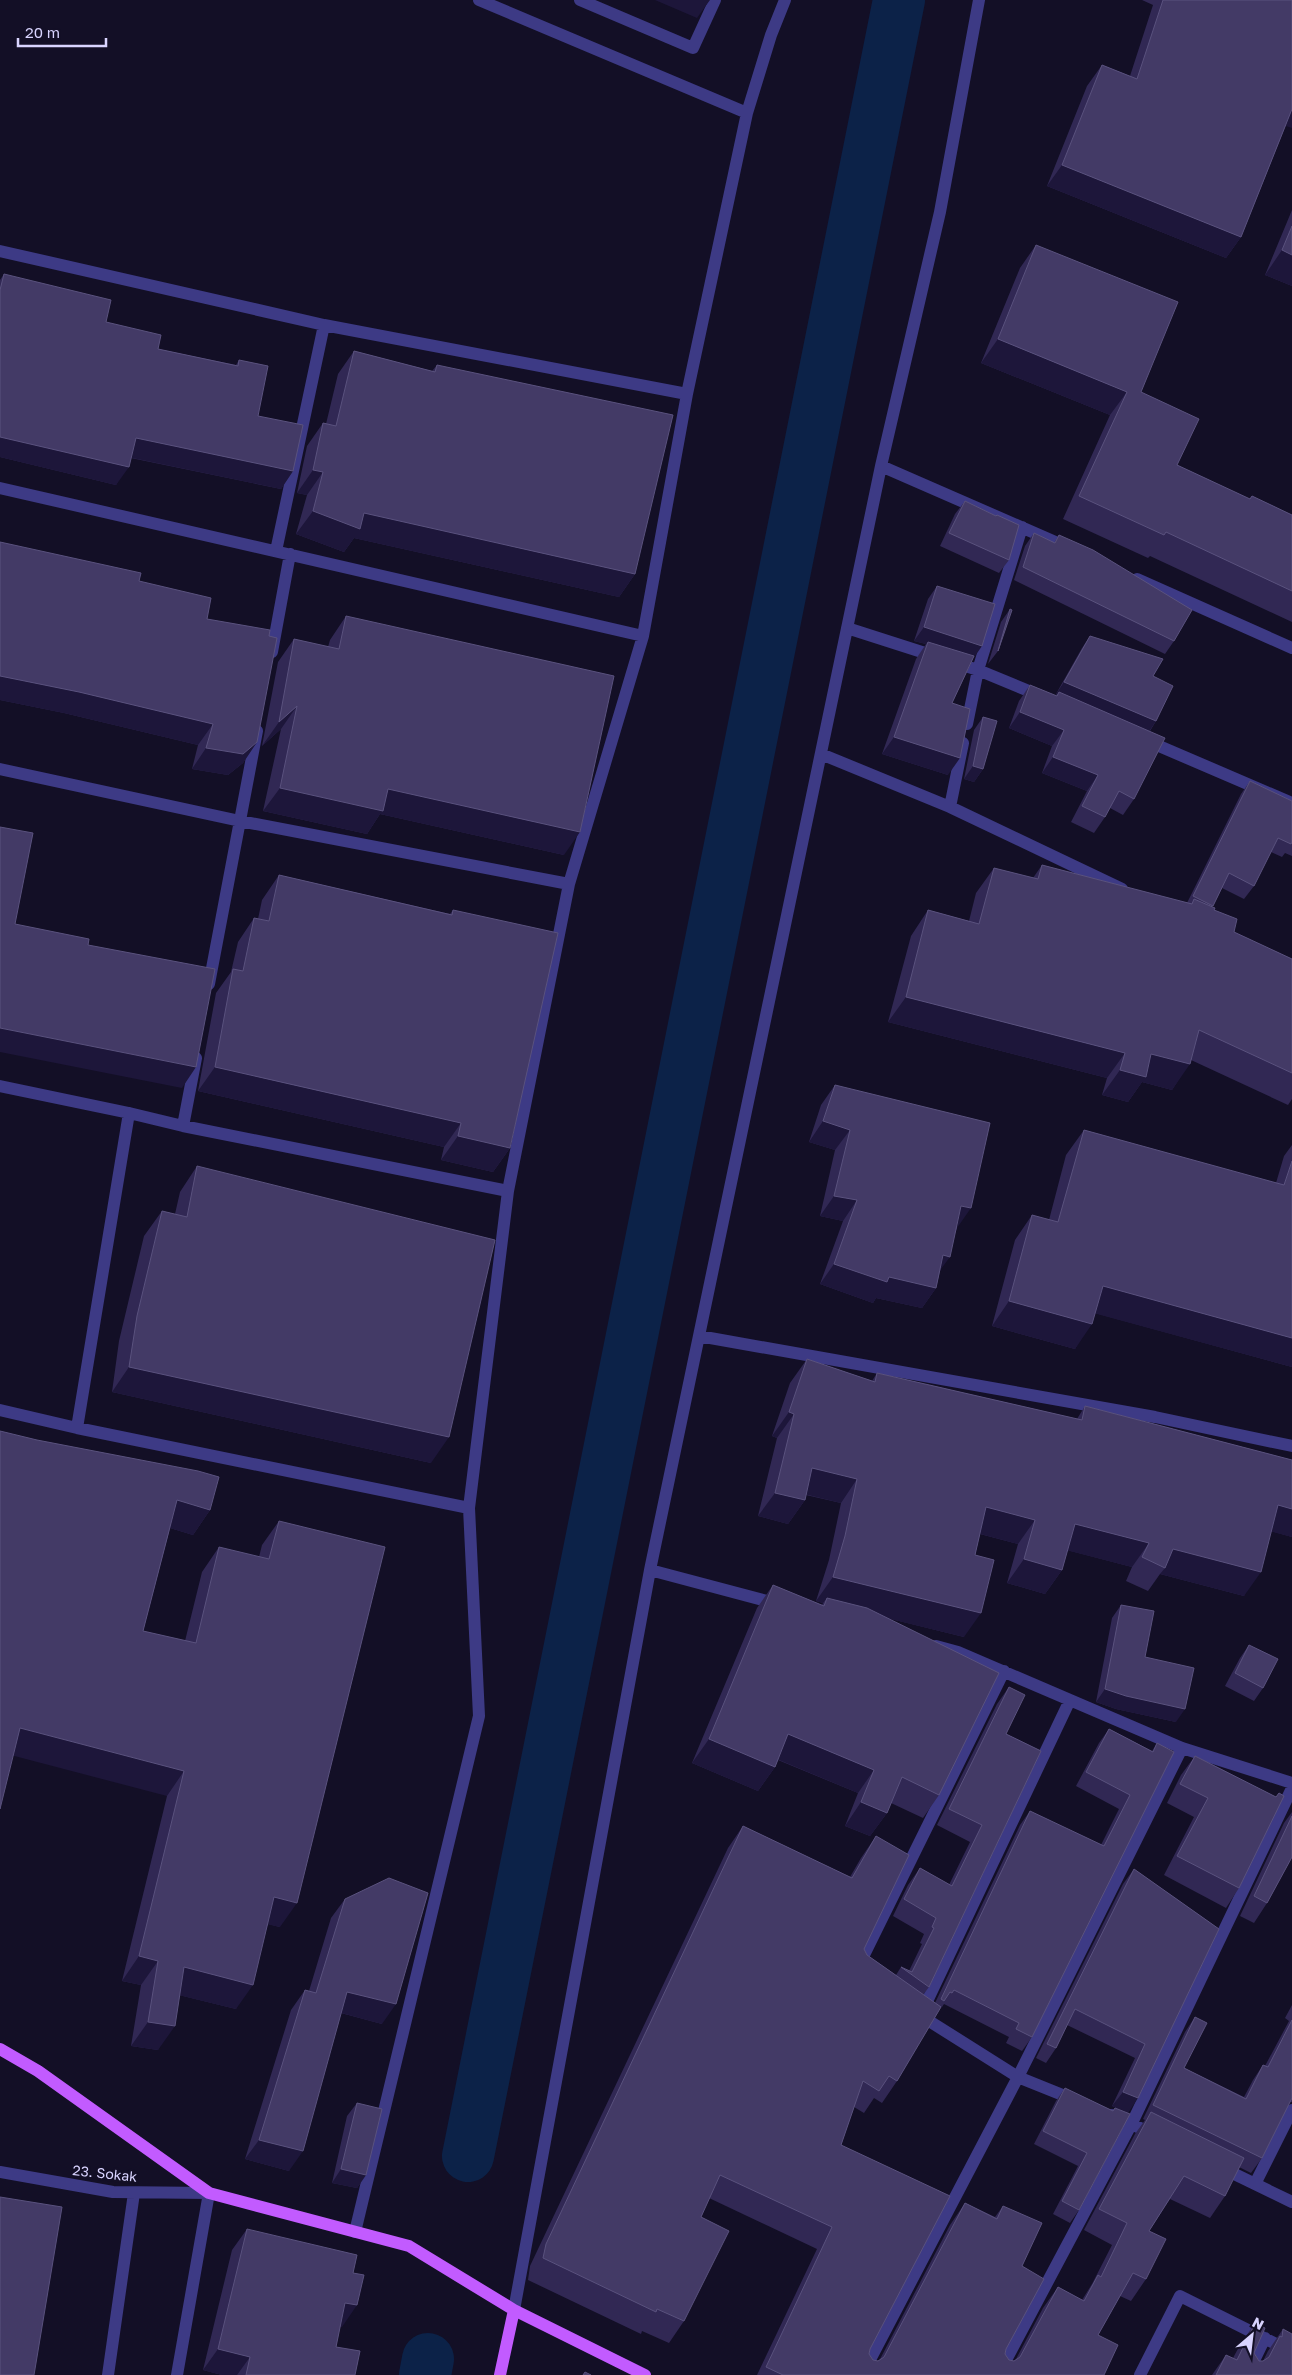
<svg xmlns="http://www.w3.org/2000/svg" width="1292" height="2375" viewBox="0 0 1292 2375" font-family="'Golos Text',sans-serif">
<rect width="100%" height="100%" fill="#130f26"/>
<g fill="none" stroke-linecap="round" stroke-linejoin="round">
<path stroke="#0c2248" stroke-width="52" d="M 468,2156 L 899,0
M 425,2375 L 428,2359"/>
<path stroke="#3d3a85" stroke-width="12" d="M 479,0 L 747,113 L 771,35 L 785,0
M 580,0 L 693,48 L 715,0
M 0,251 L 324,325 L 687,394 L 643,636 L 569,884 L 508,1191 L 469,1508 L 479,1716 L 355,2232
M 687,394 L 747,113
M 881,466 L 1069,548
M 0,488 L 643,636
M 276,551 L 324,325
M 1137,579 L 1292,648
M 847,628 L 978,670 L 1041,696
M 272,652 L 290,554
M 967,724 L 978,670 L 1022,527
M 1145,740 L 1292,803
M 821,754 L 950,807 L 1122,889
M 0,769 L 240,821 L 569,884
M 950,807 L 963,743
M 209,984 L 257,731
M 0,1086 L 129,1113 L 183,1126 L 508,1191
M 183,1126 L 196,1058
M 699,1336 L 1155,1417 L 1292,1446
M 0,1410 L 77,1428 L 469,1508
M 77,1428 L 129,1113
M 650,1570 L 778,1604
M 936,1646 L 958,1652 L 1182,1748 L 1292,1783
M 859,1965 L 1004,1671
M 918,2014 L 1018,2077 L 1075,2100
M 921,2014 L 1070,1700
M 1112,2115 L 1155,2135
M 1220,2167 L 1292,2202
M 0,2172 L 113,2192 L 209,2193 L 177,2375
M 1255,2184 L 1292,2110
M 514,2310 L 650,1570 L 881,466 L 940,212 L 979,0
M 108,2375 L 134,2193
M 862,2375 L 1018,2077 L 1182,1748
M 998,2375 L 1132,2123 L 1292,1788
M 1140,2375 L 1180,2296 L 1292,2352
M 1247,2375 L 1265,2338"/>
<path stroke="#c25bff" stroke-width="12" d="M 0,2049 L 38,2071 L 209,2193 L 409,2246 L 514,2310 L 645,2375
M 500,2375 L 514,2310"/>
</g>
<path fill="#312854" d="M 1142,0 L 1292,0 L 1286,125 L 1241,237 L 1226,258 L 1047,186 L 1087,86 L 1102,65 L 1130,76 L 1153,5 Z
M 1292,210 L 1292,286 L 1265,275 Z
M 1036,245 L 1141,392 L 1177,465 L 1249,499 L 1252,496 L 1292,515 L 1292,622 L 1150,556 L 1148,558 L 1063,519 L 1110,415 L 981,363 L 1020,268 Z
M 4,274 L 106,322 L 158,349 L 236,365 L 239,360 L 258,416 L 293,471 L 281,489 L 131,458 L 116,485 L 0,457 L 0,280 Z
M 354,351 L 432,371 L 437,365 L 635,574 L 619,597 L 354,538 L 344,552 L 296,534 L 307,495 L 297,493 L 307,446 L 323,423 L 326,424 L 338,374 Z
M 965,501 L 996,516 L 1009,560 L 999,573 L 940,546 L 955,514 Z
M 1034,533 L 1054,543 L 1059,535 L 1174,641 L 1165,654 L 1014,580 L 1025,546 Z
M 0,542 L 139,581 L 207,619 L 269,636 L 257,742 L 243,763 L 228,775 L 192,769 L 198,745 L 64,713 L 0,700 Z
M 937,586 L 973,659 L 952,703 L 948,775 L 882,754 L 916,659 L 926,644 L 914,641 L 928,599 Z
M 1010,609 L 998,651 L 988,664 L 1001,622 Z
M 346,616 L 564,855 L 380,814 L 367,834 L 263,811 L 281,729 L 262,746 L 278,662 L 294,639 L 328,647 L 330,640 Z
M 1090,636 L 1153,676 L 1156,721 L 1150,731 L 1134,799 L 1123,815 L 1110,808 L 1105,817 L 1094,833 L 1071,822 L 1087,791 L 1042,773 L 1052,746 L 1009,728 L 1019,701 L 1030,685 L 1057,696 L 1057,695 L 1056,694 L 1082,648 Z
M 983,717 L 983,769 L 974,782 L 964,779 L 974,730 Z
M 1250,781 L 1292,801 L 1292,856 L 1285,853 L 1282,857 L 1271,852 L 1254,886 L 1244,899 L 1222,888 L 1212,907 L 1214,910 L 1234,932 L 1292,959 L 1292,1099 L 1288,1105 L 1191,1060 L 1172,1090 L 1142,1082 L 1128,1102 L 1102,1095 L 1107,1078 L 888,1022 L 911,936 L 928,910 L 969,921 L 976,893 L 994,868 L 1033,878 L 1042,865 L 1187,903 L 1241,794 Z
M 279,875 L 450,914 L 453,910 L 510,1148 L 493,1172 L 441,1160 L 444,1147 L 198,1091 L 216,993 L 231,972 L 238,942 L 254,918 L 258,919 L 262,900 Z
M 835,1085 L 957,1228 L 940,1271 L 936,1288 L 922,1308 L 876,1298 L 873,1303 L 820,1284 L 843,1221 L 820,1216 L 835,1150 L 809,1142 L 821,1105 Z
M 1084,1130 L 1276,1183 L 1284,1156 L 1292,1145 L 1292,1367 L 1095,1313 L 1075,1349 L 992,1326 L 1015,1240 L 1032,1215 L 1049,1220 L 1066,1155 Z
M 197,1166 L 431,1463 L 112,1392 L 119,1341 L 144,1236 L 162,1211 L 175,1214 L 180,1192 Z
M 807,1359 L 872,1381 L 877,1373 L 1077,1419 L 1085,1406 L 1292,1460 L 1292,1537 L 1271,1531 L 1244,1596 L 1160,1574 L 1148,1591 L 1126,1581 L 1132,1567 L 1067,1550 L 1062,1570 L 1045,1594 L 1007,1583 L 1018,1544 L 980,1534 L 975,1555 L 964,1637 L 887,1618 L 939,1795 L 923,1818 L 891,1803 L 887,1813 L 870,1836 L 845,1826 L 858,1793 L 778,1760 L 775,1767 L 758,1791 L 692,1763 L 757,1608 L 773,1585 L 822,1605 L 823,1603 L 816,1601 L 829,1560 L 841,1503 L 806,1495 L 805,1500 L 788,1524 L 758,1516 L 777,1438 L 772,1436 L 790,1383 Z
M 0,1431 L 210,1510 L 193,1535 L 170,1528 L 143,1631 L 185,1641 L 202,1572 L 219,1547 L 259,1557 L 262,1545 L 279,1521 L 280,1927 L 268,1924 L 236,2009 L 179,1995 L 158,2050 L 131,2046 L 141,1985 L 122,1981 L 167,1796 Z
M 1121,1605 L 1145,1657 L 1176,1722 L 1116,1709 L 1096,1702 L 1112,1618 Z
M 1249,1645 L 1263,1688 L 1254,1701 L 1225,1686 L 1240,1658 Z
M 1009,1687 L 1006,1734 L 1041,1751 L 929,1987 L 923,1995 L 935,2003 L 1020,1825 L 1030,1811 L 1101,1845 L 1119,1809 L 1076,1786 L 1099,1743 L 1109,1729 L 1152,1751 L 1157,1743 L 1032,2037 L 1022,2051 L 1006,2043 L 1009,2037 L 944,2004 L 942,2007 L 940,2007 L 897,2081 L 882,2103 L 874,2098 L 864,2113 L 854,2107 L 841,2145 L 870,2349 L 869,2354 L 873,2360 L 879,2361 L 950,2225 L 965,2203 L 995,2217 L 1003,2206 L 1022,2266 L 1005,2354 L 1009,2360 L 1015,2361 L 1043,2308 L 1058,2287 L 1082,2300 L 1092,2284 L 1112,2245 L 1084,2230 L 1135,2134 L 1145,2120 L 1143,2119 L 1185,2032 L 1195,2017 L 1184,2068 L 1244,2097 L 1253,2080 L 1263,2065 L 1265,2066 L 1289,2021 L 1285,2018 L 1292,2005 L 1292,2102 L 1291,2102 L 1289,2103 L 1262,2158 L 1251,2173 L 1239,2167 L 1225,2196 L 1210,2218 L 1170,2199 L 1149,2231 L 1146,2279 L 1131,2301 L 1120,2296 L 1098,2335 L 1104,2375 L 757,2375 L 817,2249 L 709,2198 L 701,2217 L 684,2321 L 669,2343 L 642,2331 L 641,2334 L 528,2280 L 530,2266 L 728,1848 L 743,1826 L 850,1877 L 861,1858 L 876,1836 L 864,1949 L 867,1955 L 896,1975 L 901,1967 L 909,1971 L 922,1944 L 920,1943 L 924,1934 L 893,1916 L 908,1885 L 920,1868 L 949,1885 L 970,1842 L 937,1825 L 997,1704 Z
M 1195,1756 L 1276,1797 L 1279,1793 L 1239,1888 L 1226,1908 L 1164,1875 L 1194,1817 L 1167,1803 L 1181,1775 Z
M 1292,1812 L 1292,1857 L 1267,1903 L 1254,1923 L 1240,1916 L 1284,1823 Z
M 1134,1869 L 1219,1929 L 1128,2113 L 1112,2106 L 1135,2058 L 1067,2025 L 1056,2048 L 1046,2063 L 1036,2058 L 1123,1884 Z
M 345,1899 L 382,2024 L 341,2013 L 289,2171 L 245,2159 L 291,2010 L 305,1990 L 309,1991 L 331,1918 Z
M 1065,2088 L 1113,2111 L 1115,2108 L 1079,2210 L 1070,2223 L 1053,2214 L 1078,2166 L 1034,2144 L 1056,2101 Z
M 357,2103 L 366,2175 L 357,2188 L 332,2183 L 347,2116 Z
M 247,2229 L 342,2327 L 340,2326 L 336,2347 L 355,2375 L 222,2375 L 203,2370 L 232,2250 Z
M 1255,2323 L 1254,2353 L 1259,2361 L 1263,2361 L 1268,2351 L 1283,2329 L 1292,2375 L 1212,2375 L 1226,2355 L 1233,2358 L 1240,2345 Z"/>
<path fill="#1d163a" d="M 655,0 L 710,0 L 697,18 Z
M 1292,106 L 1292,128 L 1280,124 Z
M 1062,165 L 1241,237 L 1226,258 L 1047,186 Z
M 1282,250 L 1292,255 L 1292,286 L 1265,275 Z
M 998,339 L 1127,392 L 1110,415 L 981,363 Z
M 0,437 L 129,467 L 116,485 L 0,457 Z
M 136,438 L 293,471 L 281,489 L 123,456 Z
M 313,470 L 323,472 L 307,495 L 297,493 Z
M 313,511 L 364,513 L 635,574 L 619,597 L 354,538 L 344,552 L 296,534 Z
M 924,627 L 982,646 L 973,659 L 927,645 L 928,642 L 926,644 L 914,641 Z
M 0,676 L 79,692 L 213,724 L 198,745 L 64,713 L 0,700 Z
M 1064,682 L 1156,721 L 1148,733 L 1056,694 Z
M 297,706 L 281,729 L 262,746 L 279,722 Z
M 1020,712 L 1064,730 L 1052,746 L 1009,728 Z
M 894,737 L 960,758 L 948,775 L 882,754 Z
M 257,742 L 243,763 L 228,775 L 192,769 L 206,748 Z
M 1053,757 L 1098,775 L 1087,791 L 1042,773 Z
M 973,766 L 983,769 L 974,782 L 964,779 Z
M 280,788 L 388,789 L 580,832 L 564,855 L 380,814 L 367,834 L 263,811 Z
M 906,997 L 1125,1053 L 1107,1078 L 888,1022 Z
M 0,1028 L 196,1067 L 182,1088 L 0,1052 Z
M 1151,1054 L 1190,1064 L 1172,1090 L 1142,1082 L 1128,1102 L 1102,1095 L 1120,1070 Z
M 215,1067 L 461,1123 L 444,1147 L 198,1091 Z
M 823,1121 L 850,1130 L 835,1150 L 809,1142 Z
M 458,1136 L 510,1148 L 493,1172 L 441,1160 Z
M 834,1196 L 857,1200 L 843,1221 L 820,1216 Z
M 961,1206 L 971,1208 L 957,1228 Z
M 943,1255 L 950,1257 L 935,1277 Z
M 834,1264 L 889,1277 L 936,1288 L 922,1308 L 876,1298 L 873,1303 L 820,1284 Z
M 1103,1286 L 1292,1338 L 1292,1367 L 1086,1311 Z
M 1009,1301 L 1092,1324 L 1075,1349 L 992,1326 Z
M 129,1367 L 449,1437 L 431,1463 L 112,1392 Z
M 789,1412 L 794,1414 L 777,1438 L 772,1436 Z
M 812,1468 L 857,1479 L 841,1503 L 796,1492 Z
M 775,1493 L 805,1500 L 788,1524 L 758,1516 Z
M 177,1500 L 210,1510 L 193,1535 L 160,1525 Z
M 1278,1505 L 1292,1509 L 1292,1537 L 1261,1529 Z
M 986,1507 L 1035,1520 L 1018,1544 L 969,1531 Z
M 1075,1524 L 1149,1543 L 1132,1567 L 1058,1548 Z
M 1173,1549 L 1261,1572 L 1244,1596 L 1160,1574 L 1165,1568 Z
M 1024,1559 L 1062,1570 L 1045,1594 L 1007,1583 Z
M 833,1577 L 981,1613 L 964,1637 L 825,1603 L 827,1598 L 823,1603 L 816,1601 Z
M 1105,1689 L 1185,1709 L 1176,1722 L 1116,1709 L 1096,1702 Z
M 20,1728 L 184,1771 L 167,1796 L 3,1753 Z
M 788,1734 L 874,1770 L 858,1793 L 772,1757 Z
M 709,1739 L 775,1767 L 758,1791 L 692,1763 Z
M 861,1802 L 887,1813 L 870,1836 L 845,1826 Z
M 274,1897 L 297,1903 L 280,1927 L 257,1922 Z
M 139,1956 L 158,1961 L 141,1985 L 122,1981 Z
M 184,1967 L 253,1985 L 236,2009 L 166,1992 Z
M 347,1992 L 396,2004 L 382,2024 L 334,2011 Z
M 148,2022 L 175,2026 L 158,2050 L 131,2046 Z
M 1123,2092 L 1138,2098 L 1128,2113 L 1112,2106 Z
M 259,2140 L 303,2151 L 289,2171 L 245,2159 Z
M 341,2169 L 366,2175 L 357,2188 L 332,2183 Z
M 345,2303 L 357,2305 L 342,2327 L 330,2324 Z
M 218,2349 L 250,2357 L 237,2375 L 222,2375 L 203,2370 Z"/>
<path fill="#433a66" stroke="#5a527e" d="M 1163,0 L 1292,0 L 1292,109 L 1241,237 L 1062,165 L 1102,65 L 1137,79 Z
M 1292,226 L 1292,255 L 1282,250 Z
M 1036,245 L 1178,302 L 1141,392 L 1199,419 L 1177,465 L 1250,499 L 1252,496 L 1292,515 L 1292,591 L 1166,532 L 1164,535 L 1079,496 L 1127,392 L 998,339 Z
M 4,274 L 111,300 L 106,322 L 161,335 L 158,349 L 238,366 L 239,360 L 268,366 L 258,416 L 303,425 L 293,471 L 136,438 L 129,467 L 0,437 L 0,290 Z
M 354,351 L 435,372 L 437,365 L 673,415 L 635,574 L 364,513 L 360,529 L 313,511 L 323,472 L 313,470 L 323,423 L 336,426 Z
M 965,501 L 996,516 L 997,515 L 1019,525 L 1009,560 L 949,533 Z
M 1034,533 L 1055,543 L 1059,535 L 1093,550 L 1192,610 L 1174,641 L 1023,567 Z
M 0,542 L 141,573 L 139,581 L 211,598 L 207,619 L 270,630 L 269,636 L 277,638 L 257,742 L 243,754 L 206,748 L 213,724 L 79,692 L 0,676 Z
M 937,586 L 995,604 L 982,646 L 924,627 Z
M 1010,609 L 1012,610 L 998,651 Z
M 346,616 L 614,676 L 580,832 L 388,789 L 383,811 L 280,788 L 297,706 L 279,722 L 294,639 L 339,649 Z
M 1090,636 L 1163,659 L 1153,676 L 1173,686 L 1156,721 L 1064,682 Z
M 928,642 L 974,656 L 952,703 L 970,709 L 960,758 L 894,737 Z
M 1030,685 L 1057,696 L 1059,692 L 1165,738 L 1134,799 L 1119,791 L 1105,817 L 1082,806 L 1098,775 L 1053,757 L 1064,730 L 1020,712 Z
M 983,717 L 997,721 L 983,769 L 973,766 Z
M 1250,781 L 1292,801 L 1292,842 L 1291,844 L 1278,838 L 1254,886 L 1229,873 L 1213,906 L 1193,896 Z
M 0,827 L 33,833 L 15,924 L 89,939 L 88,945 L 215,969 L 196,1067 L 0,1028 Z
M 1042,865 L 1192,904 L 1194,899 L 1215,908 L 1214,910 L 1237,919 L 1234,932 L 1292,959 L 1292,1073 L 1199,1030 L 1190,1064 L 1151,1054 L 1146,1077 L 1120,1070 L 1125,1053 L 906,997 L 928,910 L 979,924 L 994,868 L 1038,879 Z
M 279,875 L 452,915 L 453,910 L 558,933 L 510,1148 L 458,1136 L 461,1123 L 215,1067 L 233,969 L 243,971 L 254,918 L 269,921 Z
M 835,1085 L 990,1123 L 971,1208 L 961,1206 L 950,1257 L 943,1255 L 936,1288 L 889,1277 L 887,1282 L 834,1264 L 857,1200 L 834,1196 L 850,1130 L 823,1121 Z
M 1084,1130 L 1284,1185 L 1292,1161 L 1292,1338 L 1103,1286 L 1092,1324 L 1009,1301 L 1032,1215 L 1058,1222 Z
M 197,1166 L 495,1240 L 449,1437 L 129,1367 L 137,1316 L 162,1211 L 187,1217 Z
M 807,1359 L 875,1382 L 877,1373 L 1082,1420 L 1085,1406 L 1292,1460 L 1292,1509 L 1278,1505 L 1261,1572 L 1173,1549 L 1165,1568 L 1142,1557 L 1149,1543 L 1075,1524 L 1062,1570 L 1024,1559 L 1035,1520 L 986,1507 L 975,1555 L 994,1560 L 981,1613 L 833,1577 L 845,1536 L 857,1479 L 812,1468 L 805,1500 L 775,1493 L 794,1414 L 789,1412 Z
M 0,1431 L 37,1440 L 198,1471 L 219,1477 L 210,1510 L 177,1500 L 143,1631 L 196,1643 L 219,1547 L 269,1559 L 279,1521 L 385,1547 L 297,1903 L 274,1897 L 253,1985 L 184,1967 L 175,2026 L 148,2022 L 158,1961 L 139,1956 L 184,1771 L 20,1728 L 0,1809 Z
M 773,1585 L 824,1606 L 827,1598 L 867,1608 L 999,1673 L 939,1795 L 902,1777 L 887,1813 L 861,1802 L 874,1770 L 788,1734 L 775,1767 L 709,1739 Z
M 1121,1605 L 1154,1611 L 1145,1657 L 1194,1668 L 1185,1709 L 1126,1696 L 1105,1689 Z
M 1249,1645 L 1278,1659 L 1263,1688 L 1235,1673 Z
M 1009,1687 L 1025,1695 L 1006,1734 L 1041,1751 L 929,1987 L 901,1967 L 912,1972 L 934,1928 L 932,1927 L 936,1918 L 904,1899 L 920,1868 L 952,1886 L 982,1825 L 949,1809 Z
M 1109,1729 L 1153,1752 L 1157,1743 L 1174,1752 L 1032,2037 L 1016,2029 L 1019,2023 L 954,1990 L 952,1993 L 950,1992 L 944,2001 L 941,1999 L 1030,1811 L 1104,1846 L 1130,1795 L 1086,1772 Z
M 1195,1756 L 1276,1797 L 1279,1793 L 1284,1796 L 1239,1888 L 1177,1856 L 1208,1798 L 1180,1784 Z
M 1292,1816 L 1292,1857 L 1267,1903 L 1254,1896 Z
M 743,1826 L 852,1878 L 876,1836 L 909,1855 L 864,1949 L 867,1955 L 941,2007 L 897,2081 L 889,2076 L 879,2091 L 863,2081 L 841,2145 L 950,2196 L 870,2349 L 869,2354 L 873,2360 L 878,2361 L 884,2357 L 965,2203 L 997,2219 L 1003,2206 L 1042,2223 L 1022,2266 L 1044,2279 L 1006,2349 L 1005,2354 L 1009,2360 L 1014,2361 L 1020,2357 L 1058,2287 L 1084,2301 L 1098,2275 L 1101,2277 L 1127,2223 L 1099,2209 L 1151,2112 L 1244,2158 L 1225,2196 L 1184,2176 L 1149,2231 L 1166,2239 L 1146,2279 L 1133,2273 L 1098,2335 L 1118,2345 L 1104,2375 L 783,2375 L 766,2367 L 832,2227 L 720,2175 L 701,2217 L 729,2231 L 684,2321 L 657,2309 L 656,2312 L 543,2258 L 546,2244 Z
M 1134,1869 L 1219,1929 L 1138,2098 L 1123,2092 L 1145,2044 L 1075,2009 L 1056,2048 L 1047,2044 Z
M 389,1878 L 428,1893 L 396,2004 L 347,1992 L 303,2151 L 259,2140 L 305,1990 L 316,1993 L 345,1899 Z
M 1195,2017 L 1207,2023 L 1184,2068 L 1246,2099 L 1263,2065 L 1268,2067 L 1292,2020 L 1292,2098 L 1262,2158 L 1153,2105 Z
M 1065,2088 L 1113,2111 L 1115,2108 L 1130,2114 L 1079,2210 L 1062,2201 L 1087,2153 L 1043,2131 Z
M 357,2103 L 382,2109 L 366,2175 L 341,2169 Z
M 0,2197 L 62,2207 L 34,2375 L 0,2375 Z
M 247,2229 L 357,2255 L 353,2273 L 364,2275 L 357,2305 L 345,2303 L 336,2347 L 360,2351 L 355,2375 L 246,2375 L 250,2357 L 218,2349 Z
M 1255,2323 L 1265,2328 L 1254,2353 L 1259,2361 L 1263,2361 L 1269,2357 L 1280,2336 L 1282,2337 L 1283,2329 L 1292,2334 L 1292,2375 L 1216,2375 L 1226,2355 L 1237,2360 Z
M 585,2372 L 591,2375 L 583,2375 Z"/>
<g text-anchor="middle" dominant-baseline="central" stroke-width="5" stroke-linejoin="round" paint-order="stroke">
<g font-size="14" fill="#d9d4ff" stroke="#130f26">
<text transform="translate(105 2173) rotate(6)">23. Sokak</text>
</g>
</g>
<g transform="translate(1252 2335) rotate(28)" stroke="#130f26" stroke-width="4" paint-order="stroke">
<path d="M0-4L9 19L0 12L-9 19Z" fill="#d9d4ff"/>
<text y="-8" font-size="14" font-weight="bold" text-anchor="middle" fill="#d9d4ff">N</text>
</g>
<path d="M18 38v8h88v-8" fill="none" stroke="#d9d4ff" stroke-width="2.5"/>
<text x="25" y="38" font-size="15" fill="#d9d4ff" stroke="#130f26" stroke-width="4" paint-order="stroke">20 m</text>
</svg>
